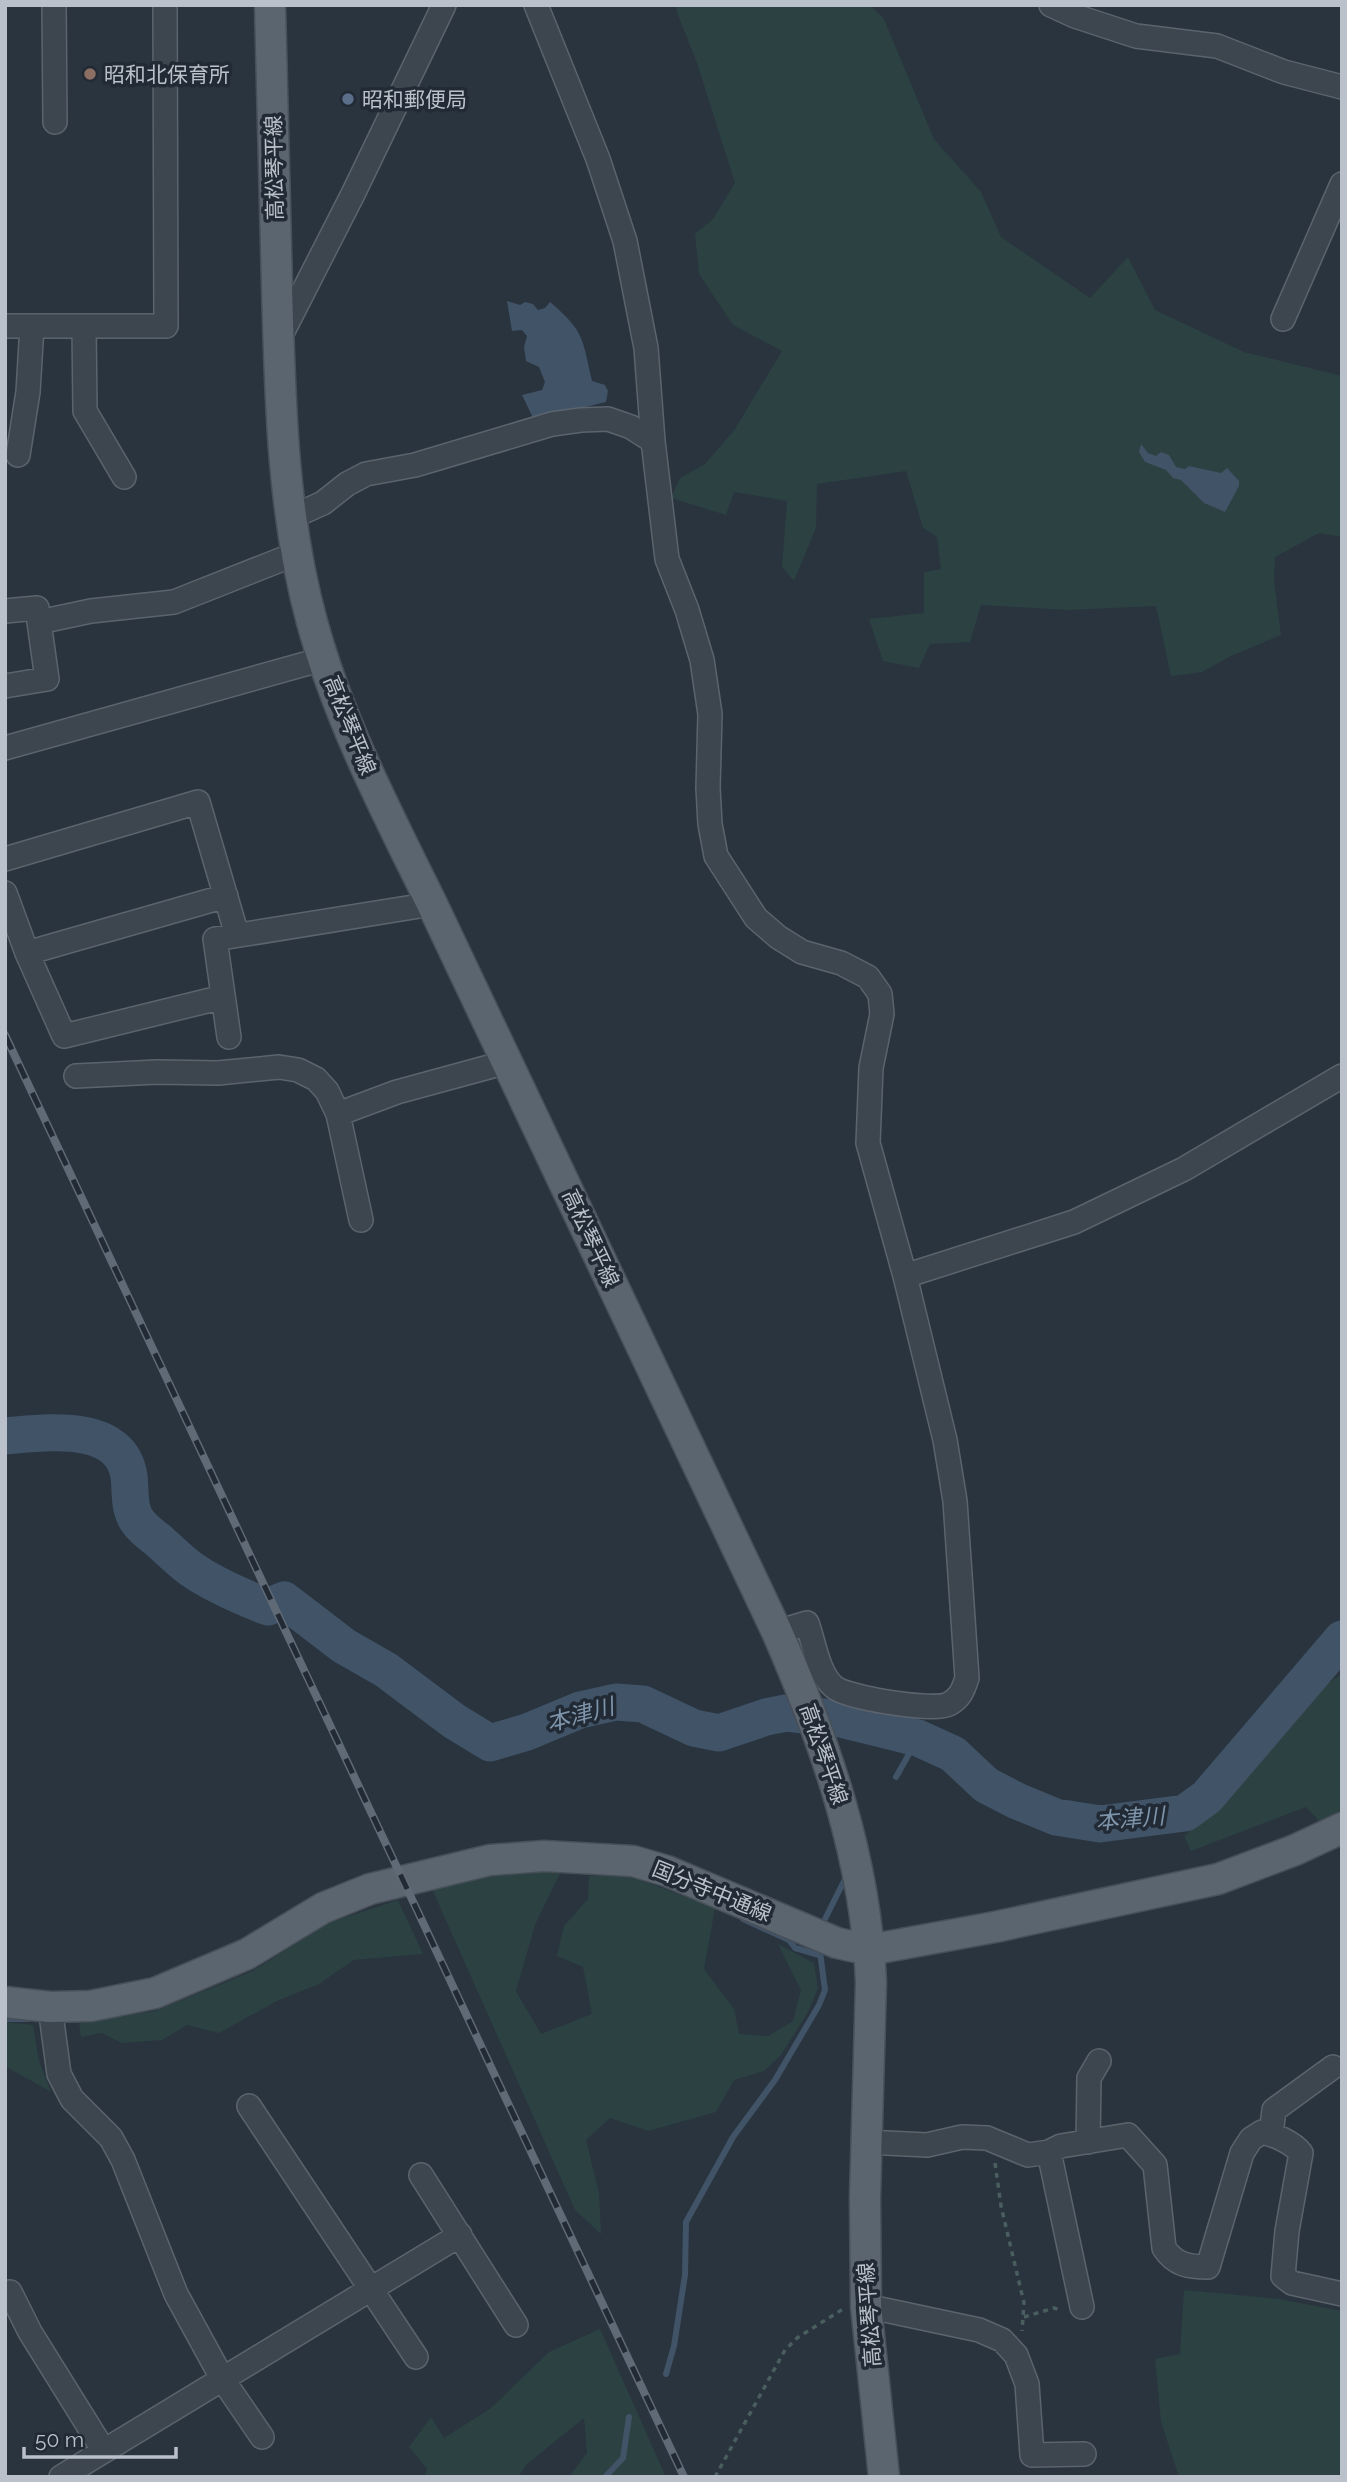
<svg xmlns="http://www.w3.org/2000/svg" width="1347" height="2482" viewBox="0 0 1347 2482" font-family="Raleway,'Noto Sans JP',sans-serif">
<rect width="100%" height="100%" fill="#29343f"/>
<path fill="#2c4141" d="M 676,5 L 870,5 L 884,19 L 934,139 L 981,192 L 1001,237 L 1090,298 L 1128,257 L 1155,310 L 1244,352 L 1342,376 L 1342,537 L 1319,533 L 1275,557 L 1274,581 L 1281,635 L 1231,656 L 1202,672 L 1171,676 L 1156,606 L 1067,610 L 981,605 L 970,642 L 930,644 L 919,668 L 883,661 L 869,619 L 924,613 L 924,572 L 941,569 L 937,537 L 923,528 L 906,471 L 817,484 L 816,528 L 794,581 L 782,567 L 787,501 L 734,492 L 726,515 L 671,498 L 680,478 L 705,464 L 735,429 L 782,351 L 733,325 L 699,274 L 695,234 L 713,219 L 735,183 L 697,63 L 678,15 Z
M 1342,1674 L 1342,1812 L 1320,1822 L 1306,1807 L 1191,1851 L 1184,1836 L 1222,1803 L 1304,1698 Z
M 563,1867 L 535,1925 L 516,1991 L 541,2034 L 592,2014 L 583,1967 L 557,1956 L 564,1926 L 588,1899 L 589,1876 L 630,1876 L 715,1908 L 704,1969 L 734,2009 L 739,2034 L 768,2036 L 793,2021 L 801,1990 L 778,1944 L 814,1963 L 818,1988 L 808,2012 L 781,2055 L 764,2071 L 734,2080 L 716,2112 L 648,2131 L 610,2118 L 586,2140 L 599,2193 L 601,2234 L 575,2210 L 432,1889 L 517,1871 Z
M 398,1900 L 423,1954 L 354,1960 L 319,1984 L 277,2001 L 219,2033 L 187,2025 L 162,2040 L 122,2043 L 102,2033 L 81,2037 L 79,2023 L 155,2011 L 253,1971 L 328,1923 Z
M 5,2022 L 33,2025 L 39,2061 L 51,2092 L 5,2066 Z
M 1184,2290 L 1279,2299 L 1342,2311 L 1342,2477 L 1179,2477 L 1161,2422 L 1155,2359 L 1180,2354 Z
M 600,2329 L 666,2477 L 569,2477 L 587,2453 L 584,2418 L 527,2464 L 518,2477 L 424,2477 L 427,2469 L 409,2447 L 431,2417 L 444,2438 L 491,2408 L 549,2352 Z"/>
<path fill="#415367" d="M 507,301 L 520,305 L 525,302 L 533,304 L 538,310 L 545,308 L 550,302 C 585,332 582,338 592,381 L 605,385 L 608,391 L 606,402 L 534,420 L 522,395 L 542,390 L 545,382 L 539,367 L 526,361 L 524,347 L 527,336 L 522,330 L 512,331 Z
M 1141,444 L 1148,453 L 1156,456 L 1161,452 L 1169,455 L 1176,467 L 1185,469 L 1189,466 L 1221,473 L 1227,468 L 1239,481 L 1239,486 L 1225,512 L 1204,503 L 1181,480 L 1173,478 L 1166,470 L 1145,462 L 1139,452 Z"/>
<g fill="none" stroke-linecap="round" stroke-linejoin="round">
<path stroke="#415367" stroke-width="6" d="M 896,1777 L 918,1738
M 743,1919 L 789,1940 L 795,1948 L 819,1955
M 825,1919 L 844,1881
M 5,2019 L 28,2019
M 666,2374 L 674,2346 L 685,2275 L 686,2222 L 733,2137 L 775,2080 L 819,2005 L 825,1990 L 820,1952
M 605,2477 L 623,2458 L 629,2417"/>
<path stroke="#415367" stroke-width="37" d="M 5,1436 C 45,1433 120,1421 129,1476 C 131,1492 128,1510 139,1523 C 144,1530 152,1535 159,1541 C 169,1550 180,1561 191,1569 C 214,1585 242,1597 268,1607 L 284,1600 L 344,1646 L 386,1670 L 454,1721 L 490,1743 L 527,1732 L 580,1710 L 616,1702 L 643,1704 L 694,1728 L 719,1733 L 766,1717 L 786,1713 L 841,1719 L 918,1738 L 953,1754 L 986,1785 L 1017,1801 L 1056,1817 L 1100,1824 L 1185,1813 L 1207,1797 L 1342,1639"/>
<defs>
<path id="minor" d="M 54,5 L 55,122
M 536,5 L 598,159 L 625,241 L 646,348 L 653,441 L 667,559 L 687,610 L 702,660 L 710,714 L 708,788 L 710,824 L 716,856 L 756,918 L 778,937 L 802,952 L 841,963 L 868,977 L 880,994 L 882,1014 L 871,1068 L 868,1143 L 905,1276 L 945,1440 L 955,1501 L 967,1678 C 963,1690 961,1697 949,1704 C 935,1712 847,1698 834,1687 C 818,1674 814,1642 807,1623 L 777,1632
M 1051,5 L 1075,16 L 1136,36 L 1217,46 L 1284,72 L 1342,87
M 1283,319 L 1342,184
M 5,326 L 166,326 L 165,5
M 84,326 L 85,411 L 124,477
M 278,341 L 353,194 L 444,5
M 18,455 L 28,392 L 32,326
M 292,517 L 323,503 L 347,484 L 366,474 L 415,465 L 552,424 L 581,420 L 608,419 L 631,427 L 653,441
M 5,611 L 37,608 L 39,622 L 91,611 L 174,602 L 298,553
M 5,686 L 47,679 L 39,622
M 5,748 L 323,659
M 5,859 L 198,802 L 237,935
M 5,893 L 27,953 L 64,1036 L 223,997
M 27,953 L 226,896
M 229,1037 L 215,939 L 432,904
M 76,1076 L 157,1072 L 218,1073 L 279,1067 L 298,1070 L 316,1079 L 327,1091 L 338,1114 L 361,1220
M 338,1114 L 397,1092 L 507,1062
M 905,1276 L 1074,1222 L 1184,1169 L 1342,1076
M 50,2007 L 59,2074 L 72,2099 L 111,2138 L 123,2160 L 176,2294 L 223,2380 L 262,2437
M 249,2106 L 416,2357
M 1271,2134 L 1274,2110 L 1333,2067
M 866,2142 L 927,2145 L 962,2137 L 987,2138 L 1028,2155 L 1049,2152 L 1061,2146 L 1128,2135 L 1155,2165 L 1164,2248 C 1175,2265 1189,2267 1208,2267 L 1242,2153 L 1251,2139 L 1262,2132 C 1275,2135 1292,2142 1301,2153 L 1287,2231 L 1283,2276 L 1292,2283 L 1342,2294
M 1088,2142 L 1089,2078 L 1099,2061
M 1049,2152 L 1082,2307
M 421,2175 L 516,2325
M 10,2292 L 30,2332 L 104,2451
M 866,2306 L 979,2330 L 1002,2340 L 1016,2355 L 1027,2384 L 1032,2455 L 1084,2454
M 61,2477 L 460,2235"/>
<path id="major" d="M 270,5 C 272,99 275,192 277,286 C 280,398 282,513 312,622 C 339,721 387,813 432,904 L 777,1632 C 826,1744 866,1859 871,1982 L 865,2198 L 866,2306 L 884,2477
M 5,2002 L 50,2007 L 91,2006 L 155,1993 L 247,1954 L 323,1908 L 370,1889 L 490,1860 L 544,1856 L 633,1861 L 667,1871 L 837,1943 L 869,1950 L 995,1927 L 1218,1879 L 1295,1850 L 1342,1828"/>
</defs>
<use href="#minor" stroke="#5b646d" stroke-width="26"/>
<use href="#major" stroke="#474f59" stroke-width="33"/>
<path stroke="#4b5e5f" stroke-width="3.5" stroke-dasharray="5 5" stroke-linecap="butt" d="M 995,2163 L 1001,2206 L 1024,2303 L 1022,2331
M 1024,2317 L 1054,2308 L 1060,2310
M 715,2477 L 785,2350 L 797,2338 L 843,2309"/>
<use href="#minor" stroke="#3d464f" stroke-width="23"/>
<use href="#major" stroke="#5b656f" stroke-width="30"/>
<defs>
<path id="rail" d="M 5,1035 L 684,2477"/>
</defs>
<use href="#rail" stroke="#5f6a76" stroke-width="8"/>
<use href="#rail" stroke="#222b35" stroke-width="5" stroke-dasharray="16" stroke-linecap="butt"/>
</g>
<circle fill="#8d6e63" stroke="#222b35" stroke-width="2.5" cx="90" cy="74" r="7"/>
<circle fill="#5c6f8a" stroke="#222b35" stroke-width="2.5" cx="348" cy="99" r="7"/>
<g text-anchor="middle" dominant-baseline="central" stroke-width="7" stroke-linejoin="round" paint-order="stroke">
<g font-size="21" fill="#bac1ca" stroke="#222b35" text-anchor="start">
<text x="104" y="74">昭和北保育所</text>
<text x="362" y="99">昭和郵便局</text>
</g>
<g font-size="21" fill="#bac1ca" stroke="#222b35">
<text transform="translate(274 168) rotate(-91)">高松琴平線</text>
<text transform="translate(350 725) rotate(68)">高松琴平線</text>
<text transform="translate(591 1238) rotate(65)">高松琴平線</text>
<text transform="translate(824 1754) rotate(71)">高松琴平線</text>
<text transform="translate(712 1891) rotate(22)">国分寺中通線</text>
<text transform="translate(869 2315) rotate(-94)">高松琴平線</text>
</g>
<g font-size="23" font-style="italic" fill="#7e94aa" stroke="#222b35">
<text transform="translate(580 1714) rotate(-15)">本津川</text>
<text transform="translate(1130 1818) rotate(-5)">本津川</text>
</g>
</g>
<rect width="1347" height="2482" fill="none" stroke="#bac1ca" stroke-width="14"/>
<path d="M24 2447v10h152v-10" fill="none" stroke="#bac1ca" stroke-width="3.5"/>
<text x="35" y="2447" font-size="21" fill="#bac1ca" stroke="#222b35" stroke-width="5" paint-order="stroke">50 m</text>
</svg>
